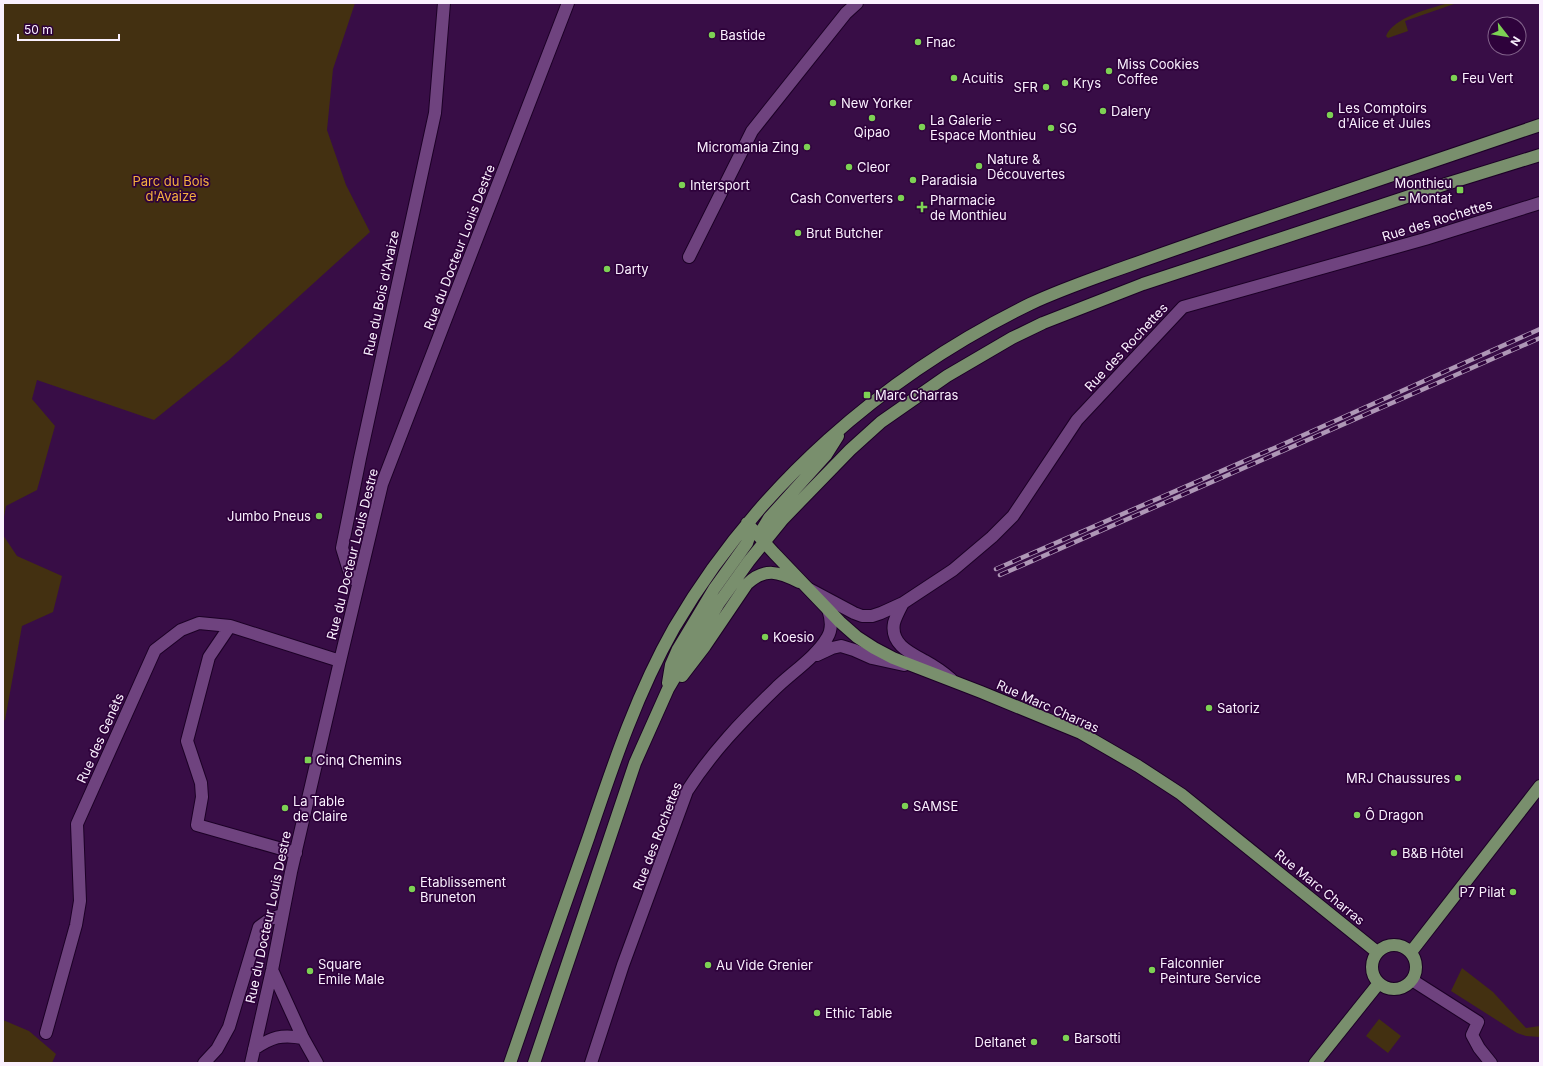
<svg xmlns="http://www.w3.org/2000/svg" width="1543" height="1066" viewBox="0 0 1543 1066" font-family="Inter,sans-serif">
<rect width="100%" height="100%" fill="#380d46"/>
<path fill="#433011" d="M 3,3 L 355,3 L 333,69 L 327,130 L 346,185 L 370,232 L 229,360 L 154,420 L 37,380 L 32,399 L 55,426 L 37,490 L 6,506 L 3,523 Z
M 1448,3 L 1457,3 L 1405,21 L 1408,31 L 1388,38 L 1386,36 C 1394,17 1429,9 1448,3 Z
M 3,535 L 17,556 L 62,576 L 53,612 L 22,626 L 5,720 L 3,721 Z
M 1462,968 L 1493,992 L 1526,1028 L 1540,1026 L 1540,1037 L 1526,1036 L 1517,1033 L 1451,991 Z
M 1379,1019 L 1401,1036 L 1388,1053 L 1366,1036 Z
M 3,1020 L 29,1031 L 56,1054 L 52,1063 L 3,1063 Z"/>
<g fill="none" stroke-linecap="round" stroke-linejoin="round">
<defs>
<path id="minor" d="M 689,257 L 752,131 L 846,13 L 857,3
M 358,583 L 350,574 L 342,548 L 360,458 L 435,113 L 444,3
M 809,589 L 854,613 L 862,616 L 872,616 L 881,613 L 903,603 L 953,570 L 992,537 L 1013,516 L 1077,420 L 1183,307 L 1425,239 L 1540,203
M 903,603 C 900,609 896,616 894,623 C 890,644 910,653 925,661 C 934,666 943,672 951,679
M 230,626 L 209,657 L 187,741 L 201,783 L 202,797 L 197,825 L 296,853
M 817,655 L 832,648 L 841,646 L 854,650 L 872,658 L 904,665
M 272,970 L 303,1038 L 317,1063
M 1412,980 L 1478,1022 L 1472,1035 L 1479,1048 L 1491,1063
M 46,1033 L 76,925 L 80,901 L 77,824 L 155,650 L 181,630 L 199,623 L 230,626 L 340,661
M 254,1049 C 272,1037 281,1034 303,1038
M 204,1063 L 217,1049 L 229,1027 L 259,927 L 270,919 L 282,915
M 251,1063 L 272,970 L 291,872 L 340,661 L 382,484 L 568,3
M 591,1063 L 623,965 L 687,791 C 712,752 742,721 775,689 C 790,674 817,656 827,638 C 833,629 831,618 828,609"/>
<path id="major" d="M 747,523 L 774,553 L 840,622 L 857,637 L 874,648 L 893,658 L 981,692 L 1081,733 L 1138,766 L 1181,794 L 1377,952
M 763,542 L 763,528 L 769,518 L 826,455 L 838,436
M 682,676 L 705,646 L 747,584 C 765,567 779,572 799,582
M 668,683 L 671,665 L 678,649 L 714,589 L 747,543 L 750,534 L 747,523
M1372 967a22 22 0 1 1 44 0a22 22 0 1 1-44 0Z
M 1411,952 L 1540,786
M 510,1063 C 536,987 562,912 589,836 C 613,765 637,693 674,628 C 757,486 883,376 1030,304 C 1062,289 1095,278 1128,266 C 1173,250 1218,234 1263,219 C 1355,188 1448,156 1540,125
M 534,1063 L 635,763 L 668,689 L 719,603 L 749,561 L 783,519 L 850,450 L 881,422 L 947,376 L 1012,338 L 1043,323 L 1143,284 L 1446,184 L 1540,155
M 1315,1063 L 1379,983"/>
</defs>
<use href="#minor" stroke="#1c0026" stroke-width="14"/>
<use href="#major" stroke="#1c0026" stroke-width="14"/>
<use href="#minor" stroke="#6f437f" stroke-width="12"/>
<use href="#major" stroke="#798f6d" stroke-width="12"/>
<defs>
<path id="rail" d="M 996,569 L 1279,446 L 1540,329
M 1000,575 L 1540,338"/>
</defs>
<use href="#rail" stroke="#ae97b6" stroke-width="4.5"/>
<use href="#rail" stroke="#2e023b" stroke-width="3" stroke-dasharray="9" stroke-linecap="butt"/>
</g>
<g fill="#7dd154" stroke="#2e023b" stroke-width="1.5">
<circle cx="712" cy="35" r="4"/>
<circle cx="918" cy="42" r="4"/>
<circle cx="1109" cy="71" r="4"/>
<circle cx="954" cy="78" r="4"/>
<circle cx="1454" cy="78" r="4"/>
<circle cx="1065" cy="83" r="4"/>
<circle cx="1046" cy="87" r="4"/>
<circle cx="833" cy="103" r="4"/>
<circle cx="1103" cy="111" r="4"/>
<circle cx="1330" cy="115" r="4"/>
<circle cx="872" cy="118" r="4"/>
<circle cx="922" cy="127" r="4"/>
<circle cx="1051" cy="128" r="4"/>
<circle cx="807" cy="147" r="4"/>
<circle cx="979" cy="166" r="4"/>
<circle cx="849" cy="167" r="4"/>
<circle cx="913" cy="180" r="4"/>
<circle cx="682" cy="185" r="4"/>
<rect x="1456" y="186" width="8" height="8" rx="2"/>
<circle cx="901" cy="198" r="4"/>
<path d="M920 201h4v4h4v4h-4v4h-4v-4h-4v-4h4z"/>
<circle cx="798" cy="233" r="4"/>
<circle cx="607" cy="269" r="4"/>
<rect x="863" y="391" width="8" height="8" rx="2"/>
<circle cx="319" cy="516" r="4"/>
<circle cx="765" cy="637" r="4"/>
<circle cx="1209" cy="708" r="4"/>
<rect x="304" y="756" width="8" height="8" rx="2"/>
<circle cx="1458" cy="778" r="4"/>
<circle cx="905" cy="806" r="4"/>
<circle cx="285" cy="808" r="4"/>
<circle cx="1357" cy="815" r="4"/>
<circle cx="1394" cy="853" r="4"/>
<circle cx="412" cy="889" r="4"/>
<circle cx="1513" cy="892" r="4"/>
<circle cx="708" cy="965" r="4"/>
<circle cx="1152" cy="970" r="4"/>
<circle cx="310" cy="971" r="4"/>
<circle cx="817" cy="1013" r="4"/>
<circle cx="1066" cy="1038" r="4"/>
<circle cx="1034" cy="1042" r="4"/>
</g>
<g text-anchor="middle" dominant-baseline="central" stroke-width="3.5" stroke-linejoin="round" paint-order="stroke">
<g font-size="13" fill="#faf0fe" stroke="#2e023b" text-anchor="start">
<text x="720" y="35">Bastide</text>
<text x="926" y="42">Fnac</text>
<text x="1117" y="64">Miss Cookies<tspan x="1117" dy="15">Coffee</tspan></text>
<text x="962" y="78">Acuitis</text>
<text x="1462" y="78">Feu Vert</text>
<text x="1073" y="83">Krys</text>
<text x="1038" y="87" text-anchor="end">SFR</text>
<text x="841" y="103">New Yorker</text>
<text x="1338" y="108">Les Comptoirs<tspan x="1338" dy="15">d'Alice et Jules</tspan></text>
<text x="1111" y="111">Dalery</text>
<text x="930" y="120">La Galerie -<tspan x="930" dy="15">Espace Monthieu</tspan></text>
<text x="1059" y="128">SG</text>
<text x="872" y="132" text-anchor="middle">Qipao</text>
<text x="799" y="147" text-anchor="end">Micromania Zing</text>
<text x="987" y="159">Nature &amp;<tspan x="987" dy="15">Découvertes</tspan></text>
<text x="857" y="167">Cleor</text>
<text x="921" y="180">Paradisia</text>
<text x="1452" y="183" text-anchor="end">Monthieu<tspan x="1452" dy="15">- Montat</tspan></text>
<text x="690" y="185">Intersport</text>
<text x="893" y="198" text-anchor="end">Cash Converters</text>
<text x="930" y="200">Pharmacie<tspan x="930" dy="15">de Monthieu</tspan></text>
<text x="806" y="233">Brut Butcher</text>
<text x="615" y="269">Darty</text>
<text x="875" y="395">Marc Charras</text>
<text x="311" y="516" text-anchor="end">Jumbo Pneus</text>
<text x="773" y="637">Koesio</text>
<text x="1217" y="708">Satoriz</text>
<text x="316" y="760">Cinq Chemins</text>
<text x="1450" y="778" text-anchor="end">MRJ Chaussures</text>
<text x="293" y="801">La Table<tspan x="293" dy="15">de Claire</tspan></text>
<text x="913" y="806">SAMSE</text>
<text x="1365" y="815">Ô Dragon</text>
<text x="1402" y="853">B&amp;B Hôtel</text>
<text x="420" y="882">Etablissement<tspan x="420" dy="15">Bruneton</tspan></text>
<text x="1505" y="892" text-anchor="end">P7 Pilat</text>
<text x="1160" y="963">Falconnier<tspan x="1160" dy="15">Peinture Service</tspan></text>
<text x="318" y="964">Square<tspan x="318" dy="15">Emile Male</tspan></text>
<text x="716" y="965">Au Vide Grenier</text>
<text x="825" y="1013">Ethic Table</text>
<text x="1074" y="1038">Barsotti</text>
<text x="1026" y="1042" text-anchor="end">Deltanet</text>
</g>
<g font-size="13" fill="#f3b03e" stroke="#2e023b">
<text x="171" y="181">Parc du Bois<tspan x="171" dy="15">d'Avaize</tspan></text>
</g>
<g font-size="13" fill="#faf0fe" stroke="#2e023b">
<text transform="translate(1437 220) rotate(-17)">Rue des Rochettes</text>
<text transform="translate(459 247) rotate(-69)">Rue du Docteur Louis Destre</text>
<text transform="translate(381 293) rotate(-78)">Rue du Bois d'Avaize</text>
<text transform="translate(1126 347) rotate(-47)">Rue des Rochettes</text>
<text transform="translate(352 554) rotate(-76)">Rue du Docteur Louis Destre</text>
<text transform="translate(1048 706) rotate(24)">Rue Marc Charras</text>
<text transform="translate(100 738) rotate(-66)">Rue des Genêts</text>
<text transform="translate(657 836) rotate(-69)">Rue des Rochettes</text>
<text transform="translate(1320 887) rotate(39)">Rue Marc Charras</text>
<text transform="translate(268 917) rotate(-78)">Rue du Docteur Louis Destre</text>
</g>
</g>
<rect width="1543" height="1066" fill="none" stroke="#faf0fe" stroke-width="8"/>
<g transform="translate(1507 36) rotate(121)"><circle r="19" fill="#2e023b" stroke="#806189"/>
<path d="M0-3L7 15L0 10L-7 15Z" fill="#7dd154"/>
<text y="-6" font-size="11" font-weight="bold" text-anchor="middle" fill="#faf0fe">N</text>
</g>
<path d="M18 34v6h101v-6" fill="none" stroke="#faf0fe" stroke-width="2"/>
<text x="24" y="34" font-size="12" fill="#faf0fe" stroke="#2e023b" stroke-width="3" paint-order="stroke">50 m</text>
</svg>
